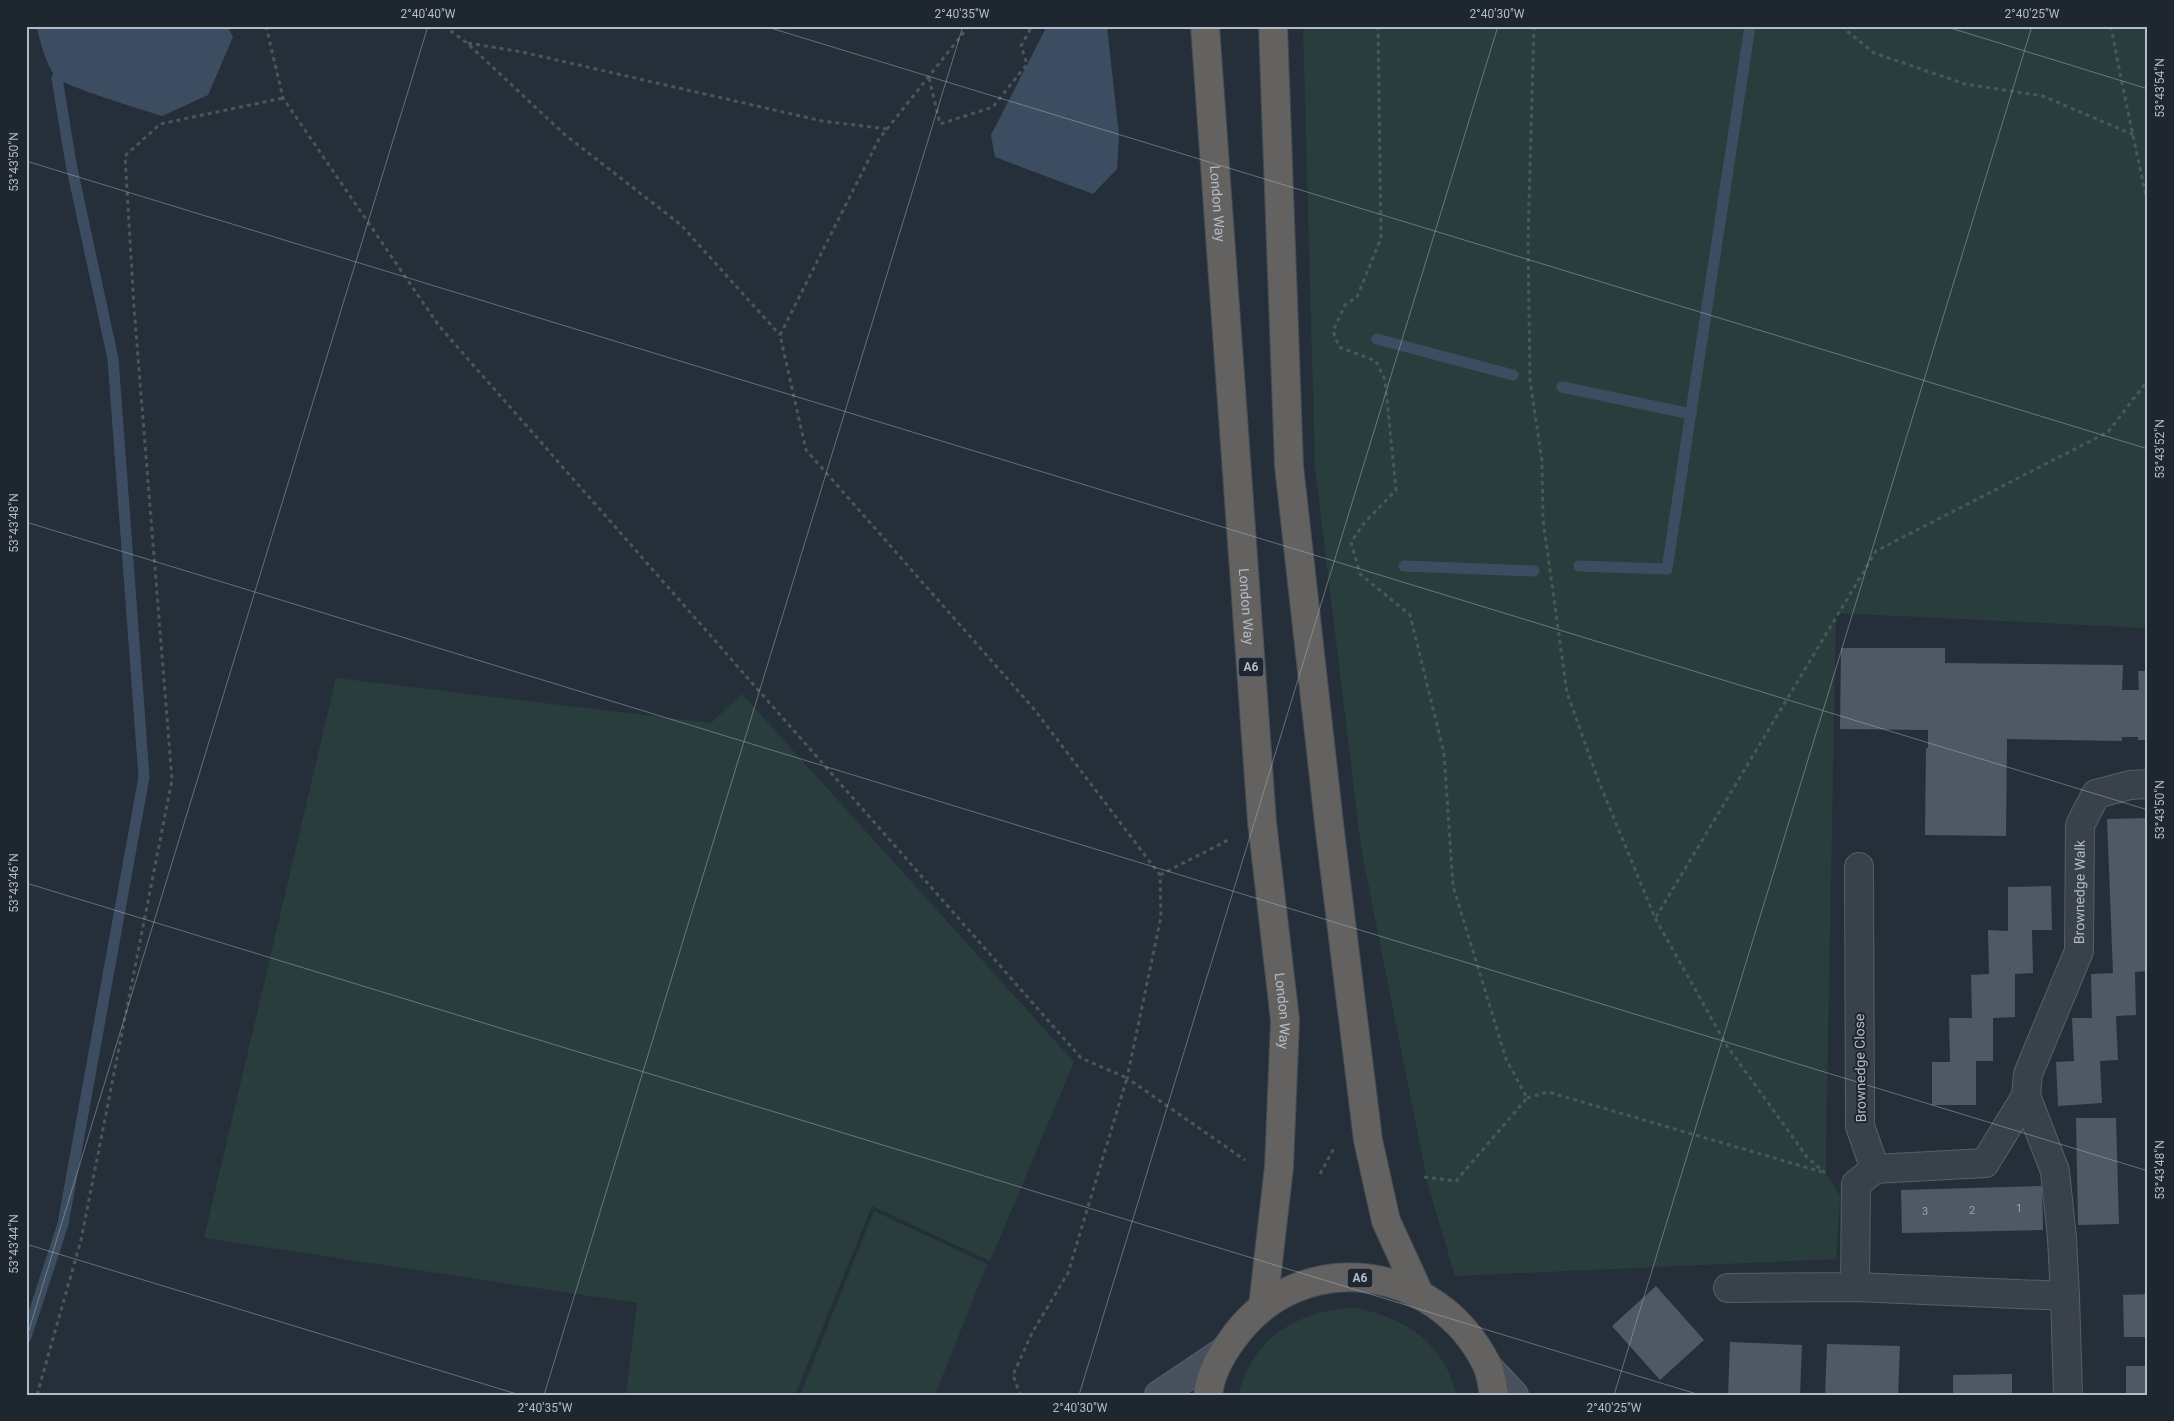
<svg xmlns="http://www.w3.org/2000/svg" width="2174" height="1421" viewBox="0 0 2174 1421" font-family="Roboto,sans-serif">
<rect width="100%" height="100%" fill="#252f3a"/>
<path fill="#2a3d3d" d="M 1303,26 L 2148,26 L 2148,628 L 1836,613 L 1826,1144 L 1826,1174 L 1840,1196 L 1836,1259 L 1455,1276 L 1428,1185 L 1361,847 L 1315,467 Z
M 336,678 L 711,723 L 742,694 L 1074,1062 L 990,1261 L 872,1206 L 795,1395 L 626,1395 L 637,1303 L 204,1238 Z
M 874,1211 L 987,1264 L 935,1395 L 800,1395 Z
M 1356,1308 C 1405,1318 1445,1343 1456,1395 L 1239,1395 C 1252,1336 1300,1310 1356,1308 Z"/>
<path fill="#3d4d61" d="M 36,26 L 227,26 L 233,37 L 208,95 L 162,116 C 144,110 65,87 56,77 C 45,64 41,42 36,26 Z
M 1047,26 L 1107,26 L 1119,136 L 1117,169 L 1093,194 L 995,157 L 991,135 Z"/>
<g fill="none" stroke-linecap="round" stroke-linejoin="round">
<path stroke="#3d4d61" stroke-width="11" d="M 1377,339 L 1513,375
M 1562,387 L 1691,414
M 1404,566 L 1534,571
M 1579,566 L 1667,569 L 1750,26
M 26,1337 L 63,1224 L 144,777 L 113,359 L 71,164 L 57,78"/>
</g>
<path fill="#4e5965" d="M 1841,648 L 1945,648 L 1945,663 L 2123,665 L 2122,690 L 2139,690 L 2138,671 L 2148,671 L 2148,740 L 2138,740 L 2138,737 L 2122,737 L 2122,741 L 2007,739 L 2006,836 L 1925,835 L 1926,748 L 1928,748 L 1928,730 L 1840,729 Z
M 2148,818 L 2148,971 L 2135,972 L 2136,1015 L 2116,1016 L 2118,1060 L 2100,1061 L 2102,1103 L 2058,1106 L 2056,1062 L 2074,1061 L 2072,1018 L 2092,1018 L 2091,974 L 2113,973 L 2107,819 Z
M 2051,886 L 2052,930 L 2032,930 L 2033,973 L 2015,974 L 2015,1017 L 1993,1018 L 1993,1061 L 1976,1061 L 1976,1105 L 1932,1105 L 1932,1062 L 1950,1062 L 1949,1018 L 1972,1018 L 1971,975 L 1989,974 L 1988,930 L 2008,931 L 2008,887 Z
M 2076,1118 L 2116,1118 L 2119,1224 L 2078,1225 Z
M 2042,1186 L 2043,1230 L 1902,1233 L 1901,1190 Z
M 1656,1286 L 1704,1340 L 1660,1380 L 1612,1326 Z
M 2148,1294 L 2148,1337 L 2124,1337 L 2123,1295 Z
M 1730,1342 L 1802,1345 L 1800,1395 L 1728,1395 Z
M 1827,1344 L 1900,1346 L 1898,1395 L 1825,1395 Z
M 2126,1366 L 2148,1366 L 2148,1395 L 2126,1395 Z
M 2012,1374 L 2012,1395 L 1953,1395 L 1953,1375 Z"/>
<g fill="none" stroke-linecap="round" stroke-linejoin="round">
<defs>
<g id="pedestrian">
<path d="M 1985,1163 L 2026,1096"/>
<path id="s1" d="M 2065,1296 L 2062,1238 L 2055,1171 L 2026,1096 L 2028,1074 L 2079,951 L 2080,825 L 2096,794 L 2130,785 L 2148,784"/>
</g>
<path id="minor" d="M 1875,1169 L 1985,1163
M 1855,1287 L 1856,1184 L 1875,1169 L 1860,1126 L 1859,867
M 1728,1288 L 1855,1287 L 2065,1296 L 2068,1395"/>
<path id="secondary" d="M 1488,1367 L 1514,1395
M 1159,1395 L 1223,1352"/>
<g id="trunk">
<path id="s2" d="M 1205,26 L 1262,822 L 1285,1020 L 1279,1167 L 1263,1306"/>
<path d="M 1273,26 L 1289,466 L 1330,832 L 1368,1140 L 1386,1221 L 1419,1293"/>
<path d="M 1208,1395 C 1210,1376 1221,1355 1232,1340 C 1299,1244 1437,1263 1487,1365 C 1491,1374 1492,1385 1494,1395"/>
</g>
</defs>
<use href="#pedestrian" stroke="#575f68" stroke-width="30"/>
<use href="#minor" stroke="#575f68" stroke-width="30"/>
<use href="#secondary" stroke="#575f68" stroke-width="30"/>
<use href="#trunk" stroke="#444c55" stroke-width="30"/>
<path stroke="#47585a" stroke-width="3" stroke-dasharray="4 4" stroke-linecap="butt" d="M 266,26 L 283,98 L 439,326 L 1081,1058 L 1127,1078 L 1068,1273 L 1032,1333 L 1013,1375 L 1020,1395
M 444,26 L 467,43 L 564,134 L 681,225 L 780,335
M 969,26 L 879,139 L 780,335 L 806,450 L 1034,709 L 1160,875 L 1161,917 L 1127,1078 L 1245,1160
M 1378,26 L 1381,238 L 1357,297 L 1345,305 L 1333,331 L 1339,347 L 1376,361 L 1385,380 L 1396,490 L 1365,522 L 1351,542 L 1360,574 L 1410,615 L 1444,753 L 1453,886 L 1506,1059 L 1527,1098 L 1456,1181 L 1424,1177
M 1534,26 L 1528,240 L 1530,380 L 1542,461 L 1543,520 L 1567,693 L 1599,782 L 1655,918 L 1727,1046 L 1807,1157 L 1825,1173
M 1841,26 L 1874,53 L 1965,84 L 2043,96 L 2134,135
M 2111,26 C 2122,87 2136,147 2148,207
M 468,43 L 522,52 L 822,121 L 887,129
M 929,78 L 940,124 L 993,107 L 1027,64 L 1021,46 L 1032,26
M 1160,875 L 1230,839
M 1656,917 L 1876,551 L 2108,432 L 2148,380
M 1527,1098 L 1548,1092 L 1822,1172
M 1320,1174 L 1334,1148
M 37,1395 L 81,1240 L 172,780 L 134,307 L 125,156 L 160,124 L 283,98"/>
<use href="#pedestrian" stroke="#39414a" stroke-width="28"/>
<use href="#minor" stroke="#39414a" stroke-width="28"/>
<use href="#secondary" stroke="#47505d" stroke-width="28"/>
<use href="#trunk" stroke="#636260" stroke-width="28"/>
</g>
<path fill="none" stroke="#b4bcc6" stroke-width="1" stroke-opacity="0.45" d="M 764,26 L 2148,449M 1944,26 L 2148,89M 26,161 L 2148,810M 26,522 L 2148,1171M 26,883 L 1700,1395M 26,1244 L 520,1395M 26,1340 L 428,26M 544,1395 L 963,26M 1079,1395 L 1498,26M 1614,1395 L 2032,26"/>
<g text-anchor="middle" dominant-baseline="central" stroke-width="4" stroke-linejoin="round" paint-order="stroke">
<g font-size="11" fill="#9aa3ae">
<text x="2019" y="1208">1</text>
<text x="1972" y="1210">2</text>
<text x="1925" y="1211">3</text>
</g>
<g fill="#1e262f" stroke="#878f99" stroke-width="1">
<rect x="1238.5" y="657.5" width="25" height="19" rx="4"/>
<rect x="1347.5" y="1268.5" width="25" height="19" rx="4"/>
</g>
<g font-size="12" font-weight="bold" fill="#b4bcc6">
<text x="1251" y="667">A6</text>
<text x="1360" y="1278">A6</text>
</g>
<g font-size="14" fill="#b4bcc6" stroke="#1e262f">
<text stroke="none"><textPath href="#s2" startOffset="178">London Way</textPath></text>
<text stroke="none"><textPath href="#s2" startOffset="582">London Way</textPath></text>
<text stroke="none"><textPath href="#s1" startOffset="420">Brownedge Walk</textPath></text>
<text stroke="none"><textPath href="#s2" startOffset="988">London Way</textPath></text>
<text transform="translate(1860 1068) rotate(-91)">Brownedge Close</text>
</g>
</g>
<rect width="2174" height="1421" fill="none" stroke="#1e262f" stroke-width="55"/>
<rect x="28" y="28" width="2118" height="1366" fill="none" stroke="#b4bcc6" stroke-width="2"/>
<g font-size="12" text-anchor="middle" fill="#b4bcc6">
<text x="428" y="18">2°40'40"W</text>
<text x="962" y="18">2°40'35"W</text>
<text x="1497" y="18">2°40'30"W</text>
<text x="2032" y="18">2°40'25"W</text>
<text transform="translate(2160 88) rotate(-90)" y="4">53°43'54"N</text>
<text transform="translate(14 162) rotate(-90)" y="4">53°43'50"N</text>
<text transform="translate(2160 449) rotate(-90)" y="4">53°43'52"N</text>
<text transform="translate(14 523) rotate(-90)" y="4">53°43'48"N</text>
<text transform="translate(2160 810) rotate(-90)" y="4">53°43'50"N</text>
<text transform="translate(14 883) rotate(-90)" y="4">53°43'46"N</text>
<text transform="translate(2160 1170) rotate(-90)" y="4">53°43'48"N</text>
<text transform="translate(14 1244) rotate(-90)" y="4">53°43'44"N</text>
<text x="545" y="1412">2°40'35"W</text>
<text x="1080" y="1412">2°40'30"W</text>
<text x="1614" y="1412">2°40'25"W</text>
</g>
</svg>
